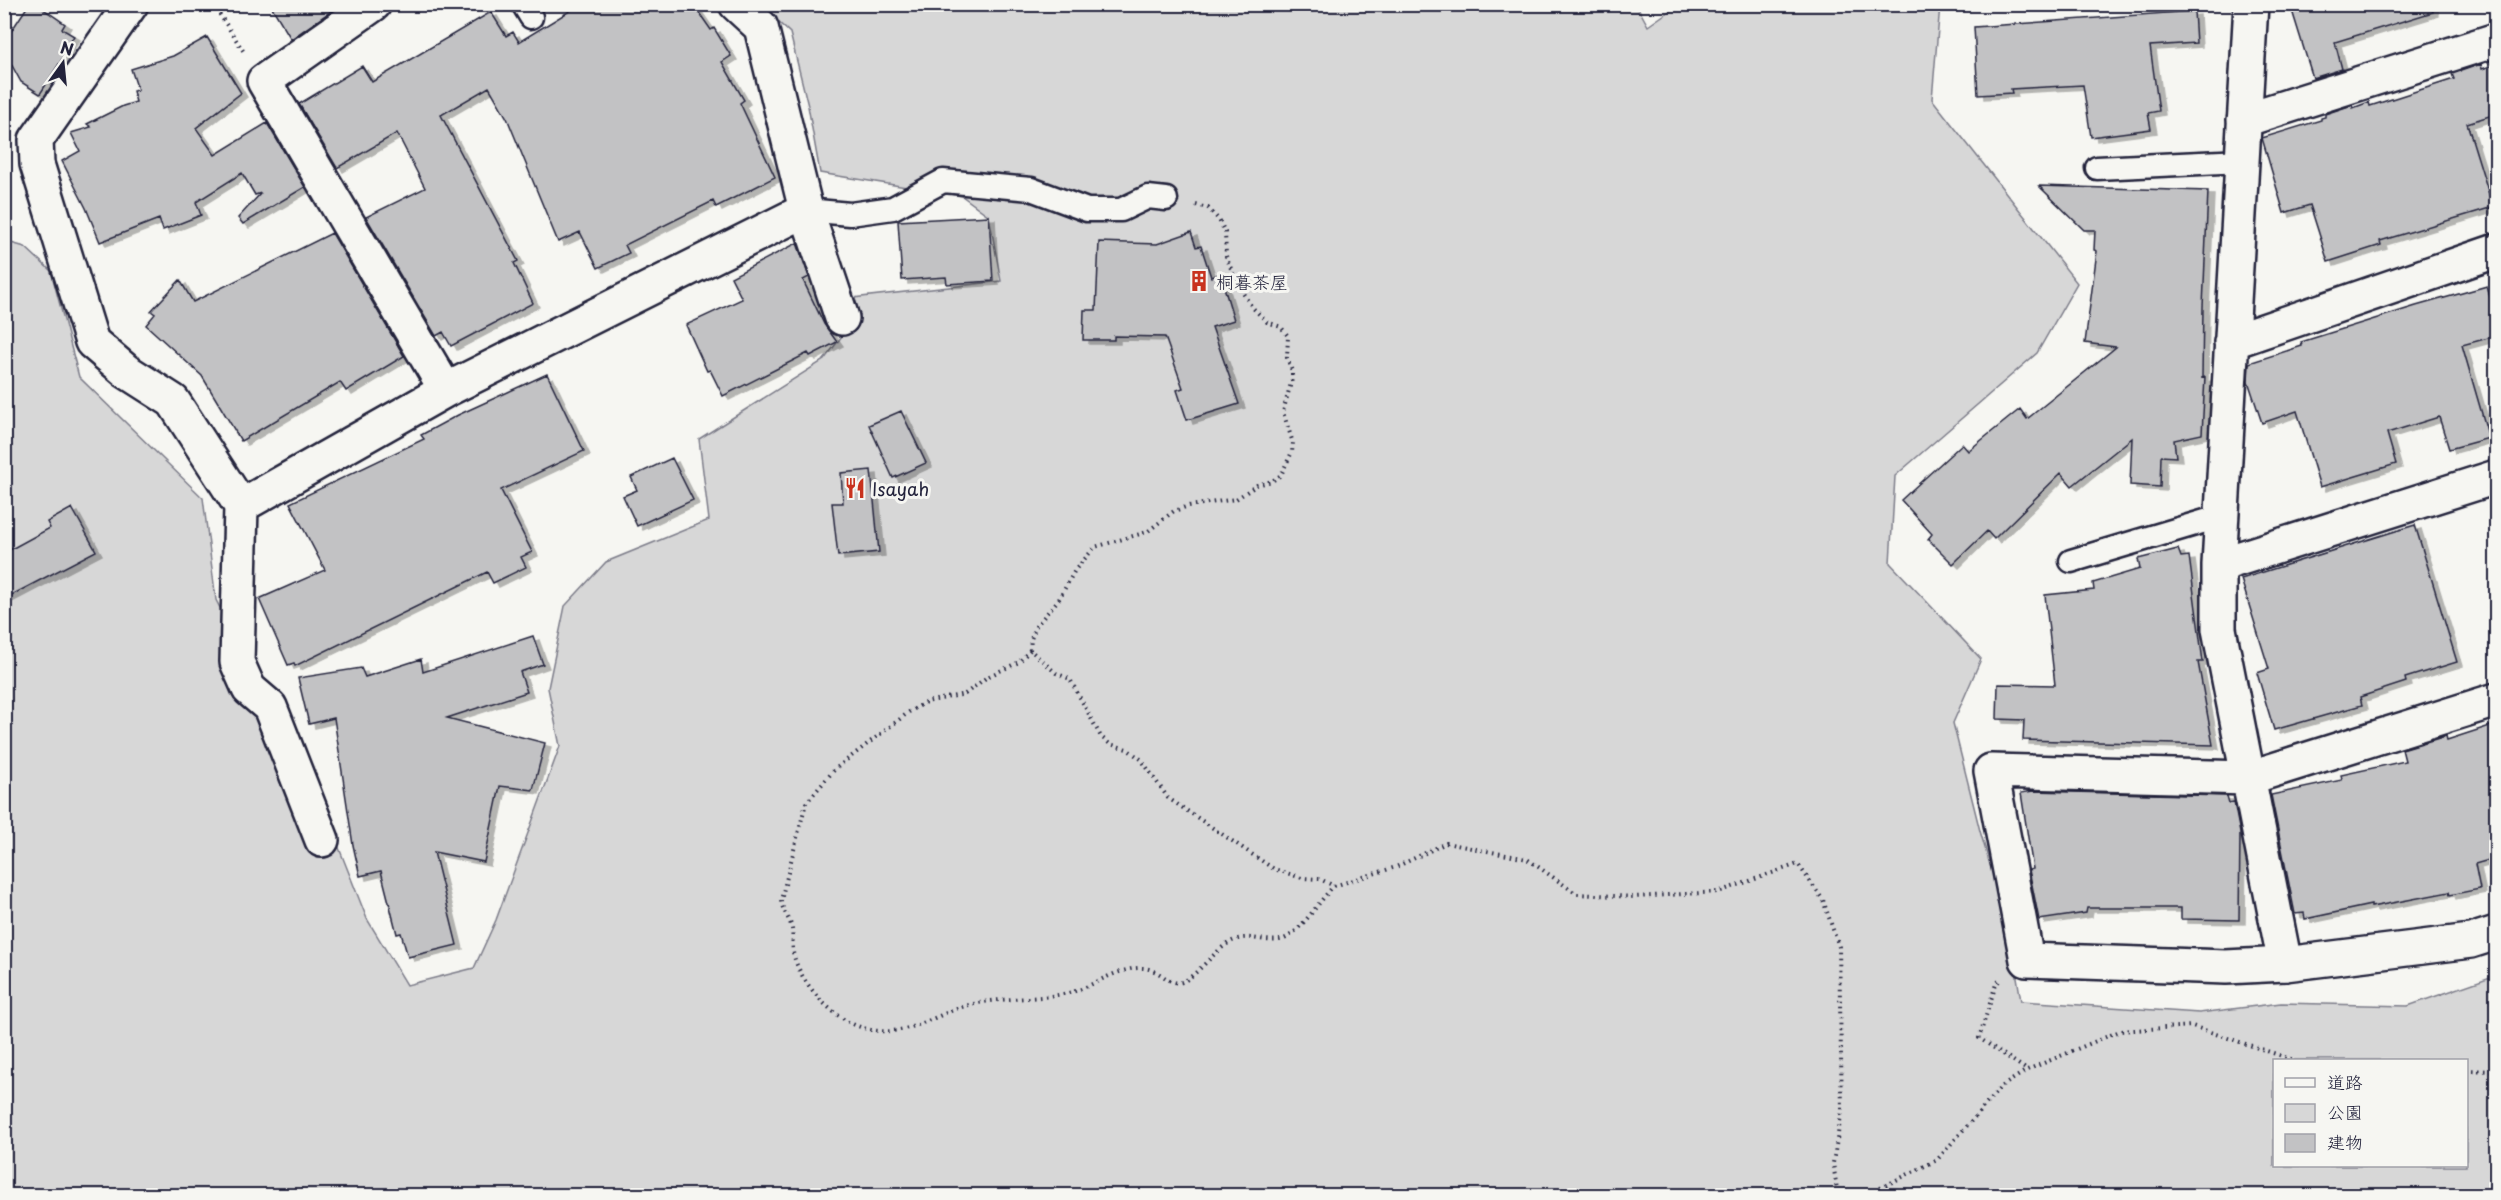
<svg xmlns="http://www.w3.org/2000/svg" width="2501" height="1200" viewBox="0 0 2501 1200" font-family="'Playpen Sans','Klee One',sans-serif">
<defs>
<filter id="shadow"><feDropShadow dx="6" dy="4" stdDeviation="0" flood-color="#0004"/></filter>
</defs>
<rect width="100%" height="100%" fill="#f6f6f2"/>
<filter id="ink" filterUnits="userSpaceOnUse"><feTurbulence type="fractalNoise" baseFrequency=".0167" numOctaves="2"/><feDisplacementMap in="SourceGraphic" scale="12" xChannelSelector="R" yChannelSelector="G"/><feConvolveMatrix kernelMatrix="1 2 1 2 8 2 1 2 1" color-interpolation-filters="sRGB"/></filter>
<g filter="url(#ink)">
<path fill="#d7d7d7" stroke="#7c7c89" stroke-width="1.5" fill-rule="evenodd" d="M 1636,4 L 1648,26 L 1678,5 L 1940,5 L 1932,99 L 2077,283 L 2037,353 L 1895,476 L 1890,563 L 1981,659 L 1953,723 L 1980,831 L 2009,929 L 2021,1001 L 2199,1013 L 2281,1003 L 2408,1006 L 2496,975 L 2496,1195 L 5,1195 L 4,241 L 25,247 L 51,271 L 79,377 L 203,498 L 216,600 L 270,707 L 306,764 L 367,919 L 407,985 L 474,968 L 496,920 L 560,746 L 548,688 L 565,606 L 606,562 L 709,520 L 699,439 L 824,360 L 857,316 L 853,298 L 1001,281 L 989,216 L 962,196 L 820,173 L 808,106 L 790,33 L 760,5 ZM 2274,1060 L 2466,1060 L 2466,1166 L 2274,1166 Z"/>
<path fill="#c2c2c4" stroke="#22223b" stroke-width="1.5" filter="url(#shadow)" d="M 29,4 L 36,4 L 65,24 L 62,29 L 74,36 L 68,45 L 70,47 L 40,94 L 21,82 L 4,51 L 4,42 Z
M 270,4 L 341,4 L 291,39 Z
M 581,4 L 693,4 L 711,30 L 714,28 L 731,56 L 722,62 L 744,100 L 740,103 L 775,177 L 716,207 L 713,201 L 625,245 L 629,253 L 598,268 L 580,232 L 558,242 L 507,118 L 489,87 L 441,115 L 518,261 L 514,263 L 533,303 L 451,346 L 443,332 L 436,336 L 366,217 L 425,188 L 397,133 L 337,168 L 299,104 L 362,66 L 372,82 L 491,12 L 506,36 L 513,32 L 519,42 Z
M 2290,4 L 2432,4 L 2433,12 L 2335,42 L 2342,69 L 2313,78 Z
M 2194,11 L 2196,43 L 2150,46 L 2159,111 L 2148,113 L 2151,129 L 2091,137 L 2083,85 L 2011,89 L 2012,93 L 1978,95 L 1974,27 Z
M 207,37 L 241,93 L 196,128 L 215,155 L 267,123 L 305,187 L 243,224 L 238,218 L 261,193 L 255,195 L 242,173 L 196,202 L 201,215 L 163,230 L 159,219 L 100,242 L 86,208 L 62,161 L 80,151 L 71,133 L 91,127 L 87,124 L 123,106 L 136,102 L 133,91 L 138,90 L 131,69 L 173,56 Z
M 2481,64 L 2482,69 L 2496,64 L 2496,114 L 2467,123 L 2493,207 L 2380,241 L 2381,245 L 2328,262 L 2310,205 L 2284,213 L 2262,138 L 2321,120 L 2321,118 L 2325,117 L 2325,114 L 2352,105 L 2353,108 L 2369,102 L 2370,106 L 2454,79 L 2452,74 Z
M 2039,186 L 2208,191 L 2203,307 L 2202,378 L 2205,377 L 2202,434 L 2174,440 L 2176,457 L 2161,456 L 2160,487 L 2130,485 L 2132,438 L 2072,486 L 2061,473 L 1994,539 L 1987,531 L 1953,564 L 1928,539 L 1932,534 L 1901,500 L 1962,444 L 1968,451 L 2020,409 L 2027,419 L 2116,347 L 2085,343 L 2097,251 L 2094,250 L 2095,230 L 2084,230 Z
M 989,216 L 993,281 L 947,284 L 946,277 L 902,280 L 898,221 Z
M 1191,232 L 1196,247 L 1201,246 L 1211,277 L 1220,274 L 1234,320 L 1212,327 L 1239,404 L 1187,420 L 1177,390 L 1183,388 L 1165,337 L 1114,336 L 1114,340 L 1083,340 L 1084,310 L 1096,310 L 1099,242 L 1157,244 Z
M 332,233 L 404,356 L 346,391 L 340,382 L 241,441 L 202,376 L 146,325 L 155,314 L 151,311 L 180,280 L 193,302 Z
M 797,243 L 809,277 L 803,280 L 824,324 L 837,342 L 810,356 L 808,353 L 723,396 L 710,370 L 707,371 L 686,325 L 742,299 L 731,277 Z
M 2487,286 L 2496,320 L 2496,336 L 2462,345 L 2489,438 L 2449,449 L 2439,417 L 2387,433 L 2396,464 L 2320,487 L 2297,411 L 2262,423 L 2248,381 L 2249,363 L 2302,346 L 2301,342 L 2416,306 Z
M 547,374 L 584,451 L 501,490 L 532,552 L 521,557 L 526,567 L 493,583 L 487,572 L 295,666 L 294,663 L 288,665 L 259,599 L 325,570 L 290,503 L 424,439 L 421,435 L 458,415 Z
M 901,411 L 926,463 L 893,478 L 869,425 Z
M 672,458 L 693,500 L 637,526 L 623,496 L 637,490 L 631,477 Z
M 871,470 L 879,552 L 838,556 L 832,503 L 843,503 L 841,473 Z
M 72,508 L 96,551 L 4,599 L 4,553 L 50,528 L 47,522 Z
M 2415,525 L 2457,662 L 2405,678 L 2406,682 L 2360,697 L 2362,705 L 2274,730 L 2257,673 L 2269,669 L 2241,579 Z
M 2178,549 L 2181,557 L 2189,556 L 2203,662 L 2198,662 L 2213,745 L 2023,740 L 2024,720 L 1997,719 L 1998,684 L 2055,685 L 2045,595 L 2094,590 L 2093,583 L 2140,569 L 2138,559 Z
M 533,636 L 543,664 L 520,672 L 527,692 L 447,718 L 545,743 L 533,790 L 500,786 L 484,862 L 434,852 L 457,945 L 408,957 L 401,933 L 397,934 L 381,871 L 360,876 L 353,845 L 334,718 L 309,724 L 298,678 L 361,668 L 365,677 L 421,659 L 423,672 Z
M 2496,724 L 2496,858 L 2475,864 L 2480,889 L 2450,895 L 2449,892 L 2371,907 L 2371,905 L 2305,919 L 2304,913 L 2295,914 L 2271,795 L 2342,780 L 2341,775 L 2405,761 L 2402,749 L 2446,736 L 2447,740 Z
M 2033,791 L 2227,796 L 2229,803 L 2234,802 L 2240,833 L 2239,920 L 2181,919 L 2181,908 L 2087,908 L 2086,913 L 2039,920 L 2029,870 L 2033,869 L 2021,793 Z"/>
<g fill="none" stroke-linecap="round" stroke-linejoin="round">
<defs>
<path id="lane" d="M 523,4 L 531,17
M 2097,168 L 2242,161
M 806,210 L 850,214 L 893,208 L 943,181 L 1031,189 L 1087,210 L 1121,210 L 1148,197 L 1166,199
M 2071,561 L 2222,516"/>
<path id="street" d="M 131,4 L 36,140 L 37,164 L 92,342 L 126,371 L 173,401 L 241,506 L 446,390 L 806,210
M 374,4 L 264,81 L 446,390
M 736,4 L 761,27 L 806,210 L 842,318
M 2251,4 L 2219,565 L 2219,629 L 2285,964 L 2226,967 L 2027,960 L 1991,771 L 2248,778 L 2496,700
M 2244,120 L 2496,40
M 2231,342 L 2496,251
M 241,506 L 237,662 L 249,689 L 270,707 L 322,840
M 2219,565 L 2496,477"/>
<path id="secondary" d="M 2285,964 L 2471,941 L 2496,933"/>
</defs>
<use href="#lane" stroke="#22223b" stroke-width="27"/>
<use href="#street" stroke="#22223b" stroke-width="38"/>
<use href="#secondary" stroke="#22223b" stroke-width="38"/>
<path stroke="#22223b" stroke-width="4" stroke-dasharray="1.5 4.5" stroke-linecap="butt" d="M 213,4 L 244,52
M 1196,205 L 1208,208 L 1219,220 L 1225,232 L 1226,256 L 1237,284 L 1252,307 L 1267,322 L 1281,327 L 1288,336 L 1287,358 L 1292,371 L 1292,379 L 1283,412 L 1293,443 L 1292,452 L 1281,475 L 1272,481 L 1257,485 L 1236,499 L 1189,506 L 1174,511 L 1147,532 L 1095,547 L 1075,570 L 1059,599 L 1036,626 L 1031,639 L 1030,650 L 1056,673 L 1070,679 L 1101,737 L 1110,744 L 1127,749 L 1141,759 L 1168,798 L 1274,869 L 1302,878 L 1320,879 L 1334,886 L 1396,867 L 1446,843 L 1527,859 L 1577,894 L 1635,897 L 1718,892 L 1798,864 L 1823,900 L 1839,947 L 1842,1110 L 1833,1163 L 1838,1196
M 1030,650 L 1019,662 L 987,677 L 965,694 L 926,702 L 909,712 L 835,769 L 806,803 L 781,900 C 782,911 790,918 792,929 C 793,936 792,944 793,952 C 799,982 831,1017 860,1027 C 906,1042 933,1013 973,1004 C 1004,997 1037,1000 1068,993 C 1087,989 1104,976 1123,971 C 1133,968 1144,966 1154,971 C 1164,975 1171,985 1182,982 C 1194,978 1214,952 1227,944 C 1247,931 1260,943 1280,940 C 1297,938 1321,898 1334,886
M 1999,981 L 1996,984 L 1979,1038 L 2027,1070
M 2466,1070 L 2496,1071
M 1864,1196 L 1937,1160 L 2001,1087 L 2027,1070 L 2120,1031 L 2192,1026 L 2294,1060"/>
<use href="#lane" stroke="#f6f6f2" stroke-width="22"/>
<use href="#street" stroke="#f6f6f2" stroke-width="33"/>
<use href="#secondary" stroke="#f6f6f2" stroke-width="33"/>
</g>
</g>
<defs>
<symbol id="building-bare" viewBox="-9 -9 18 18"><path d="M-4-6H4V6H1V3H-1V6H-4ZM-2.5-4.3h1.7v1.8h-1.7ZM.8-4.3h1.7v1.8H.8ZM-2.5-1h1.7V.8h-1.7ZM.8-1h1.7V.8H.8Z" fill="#c8321e" stroke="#f6f6f2" stroke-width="2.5" paint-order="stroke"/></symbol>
<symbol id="restaurant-bare" viewBox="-9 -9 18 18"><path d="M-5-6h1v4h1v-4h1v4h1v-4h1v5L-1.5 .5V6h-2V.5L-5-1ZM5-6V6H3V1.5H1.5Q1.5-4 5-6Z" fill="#c8321e" stroke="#f6f6f2" stroke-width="2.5" paint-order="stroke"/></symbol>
</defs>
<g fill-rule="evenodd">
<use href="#building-bare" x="1184" y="266" width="30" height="30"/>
<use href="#restaurant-bare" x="840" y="473" width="30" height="30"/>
</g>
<g text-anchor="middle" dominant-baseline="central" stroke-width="6" stroke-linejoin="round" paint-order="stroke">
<g font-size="18" fill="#22223b" stroke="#f6f6f2" text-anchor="start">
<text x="1216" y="281">桐暮茶屋</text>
<text x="872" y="488">Isayah</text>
</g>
</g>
<rect width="2501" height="1200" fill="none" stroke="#f6f6f2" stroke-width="24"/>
<rect x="12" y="12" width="2477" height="1176" fill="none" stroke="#22223b" stroke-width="2" filter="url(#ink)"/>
<rect x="2273" y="1059" width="195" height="108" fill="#f6f6f2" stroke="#a1a1a9" stroke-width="1.5"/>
<rect x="2285" y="1078" width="30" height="9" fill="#f6f6f2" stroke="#a1a1a9" stroke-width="1.5"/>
<text x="2327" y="1089" font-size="18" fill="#22223b">道路</text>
<rect x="2285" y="1104" width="30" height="18" fill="#d7d7d7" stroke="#a1a1a9" stroke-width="1.5"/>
<text x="2327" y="1119" font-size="18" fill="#22223b">公園</text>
<rect x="2285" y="1134" width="30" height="18" fill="#c2c2c4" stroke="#a1a1a9" stroke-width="1.5"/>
<text x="2327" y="1149" font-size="18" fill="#22223b">建物</text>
<g transform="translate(63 63) rotate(15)" stroke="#f6f6f2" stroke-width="4.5" paint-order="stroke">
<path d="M0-4.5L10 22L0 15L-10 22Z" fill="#22223b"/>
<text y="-9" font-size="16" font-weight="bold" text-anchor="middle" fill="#22223b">N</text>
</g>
</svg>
